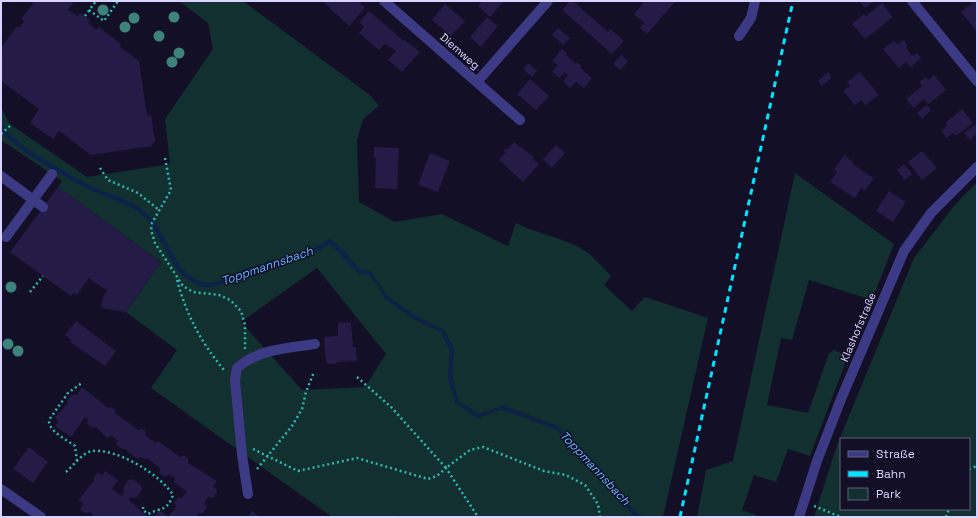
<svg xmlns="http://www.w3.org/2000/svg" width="978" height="518" viewBox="0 0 978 518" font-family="'Space Grotesk',sans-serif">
<rect width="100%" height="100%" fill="#130f26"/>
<path fill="#12302f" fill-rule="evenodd" d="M 179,1 L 243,1 L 370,95 L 379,106 L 363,119 L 357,140 L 359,202 L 395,222 L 442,214 L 508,246 L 516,223 C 537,234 562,237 582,249 C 593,255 602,267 611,276 L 604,285 L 632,311 L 645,297 L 708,318 L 663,517 L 643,517 L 635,512 L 558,426 L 503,406 L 479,414 L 458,401 L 452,377 L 454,349 L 444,330 L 414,315 L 387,296 L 370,271 L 358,273 L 368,274 L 376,283 L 385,298 L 412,318 L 441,332 L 450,350 L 448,379 L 456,403 L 478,418 L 501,409 L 556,429 L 636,517 L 401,517 L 398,515 L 395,517 L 332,517 L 151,388 L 177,350 L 126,312 L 161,262 L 58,187 L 62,181 L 1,140 L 1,107 L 9,123 L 14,127 L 87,177 L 170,164 L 165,119 L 213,49 L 208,23 ZM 317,268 L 386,354 L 365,387 L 302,390 L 241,322 Z
M 795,173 L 894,244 L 872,300 L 809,280 L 792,340 L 781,338 L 767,405 L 808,413 L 829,353 L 834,350 L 848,356 L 810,456 L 788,449 L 776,482 L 754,475 L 742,510 L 761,517 L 697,517 L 706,470 L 733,461 Z
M 977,182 L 977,517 L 814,517 L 837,445 L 914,258 L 954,206 ZM 841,439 L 969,439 L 969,509 L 841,509 Z"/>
<path fill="#0c2248" d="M 344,251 L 360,270 L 370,271 L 387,296 L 414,315 L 444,330 L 454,349 L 452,377 L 458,401 L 479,414 L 503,406 L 558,426 L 635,512 L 643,517 L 636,517 L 633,515 L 556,429 L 501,409 L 478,418 L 456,403 L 448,379 L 450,350 L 441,332 L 412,318 L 385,298 L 376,283 L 368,274 L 358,273 L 340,254 Z"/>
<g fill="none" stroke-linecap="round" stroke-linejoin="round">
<path stroke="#0c2248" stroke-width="4.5" d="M 1,127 C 12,147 79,183 102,193 C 115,198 129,202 141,211 C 166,230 169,274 201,284 C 218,289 233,275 247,271 C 268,264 292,261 311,252 C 318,249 324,244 330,241 L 346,256"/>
</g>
<path fill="#241b47" d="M 35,1 L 74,1 L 68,10 L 78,16 L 80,13 L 90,20 L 88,23 L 97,30 L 99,27 L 121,44 L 120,47 L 139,61 L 147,116 L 151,115 L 155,142 L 152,144 L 152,146 L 91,155 L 59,131 L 53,139 L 30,123 L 39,109 L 1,81 L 1,53 L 3,51 L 1,48 L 17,26 L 19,28 L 24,21 L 21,19 Z
M 322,1 L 358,1 L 365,8 L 349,26 Z
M 482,1 L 504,1 L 490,17 L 478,6 Z
M 570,1 L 573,1 L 608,32 L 610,29 L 624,41 L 612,54 L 562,10 Z
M 645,1 L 676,1 L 647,34 L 640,28 L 644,23 L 634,14 Z
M 859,1 L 874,1 L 865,8 Z
M 975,1 L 977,1 L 977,32 L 961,12 Z
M 882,3 L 893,17 L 865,39 L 852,24 L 864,14 L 866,16 Z
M 445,4 L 465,21 L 451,36 L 432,20 Z
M 369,11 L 404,41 L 405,40 L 420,52 L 402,72 L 388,60 L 396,51 L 385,44 L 379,50 L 359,33 L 364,27 L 359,22 Z
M 487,17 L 498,26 L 481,47 L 470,37 Z
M 558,28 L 570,38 L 563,45 L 552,35 Z
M 904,40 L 907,45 L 906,48 L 912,56 L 917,53 L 921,58 L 911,67 L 906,62 L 899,68 L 883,49 L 894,41 L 897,44 Z
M 562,49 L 568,54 L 566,55 L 576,64 L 577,62 L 582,66 L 580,68 L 592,78 L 584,88 L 576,82 L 570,88 L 563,81 L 568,75 L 565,72 L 559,78 L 552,72 L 558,65 L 552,61 Z
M 621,55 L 628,61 L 620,70 L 613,64 Z
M 528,63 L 537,71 L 532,77 L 523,69 Z
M 828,72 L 832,78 L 822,86 L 818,81 Z
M 860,72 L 879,95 L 865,105 L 861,100 L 855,105 L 843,91 L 850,86 L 847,82 Z
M 934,75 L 946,90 L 931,102 L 928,104 L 924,99 L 914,108 L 906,99 L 920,88 L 922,85 L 919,82 L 926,77 L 928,80 Z
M 530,79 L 549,96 L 536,110 L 517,94 Z
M 927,105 L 931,110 L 922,119 L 917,113 Z
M 962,109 L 973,123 L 956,136 L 953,133 L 947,138 L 941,131 L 947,126 L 945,123 Z
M 975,125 L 977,128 L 977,134 L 970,140 L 964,133 Z
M 514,142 L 534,157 L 533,159 L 539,164 L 523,182 L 499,160 L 505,153 L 504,149 L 508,149 Z
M 556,145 L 565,153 L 552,168 L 543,159 Z
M 374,147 L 399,148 L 397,189 L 375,188 L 376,158 L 374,158 Z
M 922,151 L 937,168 L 922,180 L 908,162 Z
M 430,153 L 450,161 L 438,192 L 418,185 Z
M 844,155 L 853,162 L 852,164 L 874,178 L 865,191 L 861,188 L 855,198 L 830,182 L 837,172 L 834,170 Z
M 904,164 L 912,174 L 905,180 L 897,170 Z
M 58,187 L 161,262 L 126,312 L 101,308 L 103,297 L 107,291 L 89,278 L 77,295 L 73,293 L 71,296 L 10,252 Z
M 889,191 L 906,202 L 893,222 L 876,211 Z
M 76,321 L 116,351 L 105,366 L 70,342 L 72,340 L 65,335 Z
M 351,322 L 353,347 L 356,347 L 357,361 L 337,362 L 335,364 L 329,364 L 326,362 L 324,337 L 338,336 L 338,323 Z
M 82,387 L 108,408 L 111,407 L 116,410 L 115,413 L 138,430 L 142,429 L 146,431 L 145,435 L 156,443 L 158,441 L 180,457 L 184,455 L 188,458 L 188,463 L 217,481 L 213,486 L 216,488 L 217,493 L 213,498 L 208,497 L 204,503 L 207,507 L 203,513 L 199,513 L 196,517 L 154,517 L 158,512 L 162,512 L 168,517 L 176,507 L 174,502 L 178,498 L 182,498 L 187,491 L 174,483 L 175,478 L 169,474 L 165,477 L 160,474 L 160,468 L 147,458 L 145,460 L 141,457 L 137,459 L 125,449 L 123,449 L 116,445 L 118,441 L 112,436 L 107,438 L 96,427 L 93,428 L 87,424 L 88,419 L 85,417 L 71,437 L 55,426 L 58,422 L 55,417 L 68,403 L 67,401 L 71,395 L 77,395 Z
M 29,447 L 48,462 L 33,483 L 13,469 Z
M 105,471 L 118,480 L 112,489 L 122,496 L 124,493 L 123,488 L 128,480 L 133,479 L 141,485 L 142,490 L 136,498 L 130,497 L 129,500 L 148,517 L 95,517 L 90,512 L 86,513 L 80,510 L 83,503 L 79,500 L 90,485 L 94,482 L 94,478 L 97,473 L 103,475 Z
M 252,511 L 260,517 L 248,517 Z"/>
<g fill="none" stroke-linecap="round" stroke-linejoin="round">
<path stroke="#2fb8b0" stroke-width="2.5" stroke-dasharray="2 3" stroke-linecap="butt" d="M 89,10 L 104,21 L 118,1
M 85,16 L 96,1
M 1,134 L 11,125
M 165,158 L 171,190 L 152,223 L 151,230 L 155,243 L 183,286 L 193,292 L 219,295 L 230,300 L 241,311 L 245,325 L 245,349
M 100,168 L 108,180 L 138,193 L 159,210
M 177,280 C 187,316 200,341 224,370
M 30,292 L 43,276
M 357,377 L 391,407 L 446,468 L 470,450 L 483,447 L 544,471 L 566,475 L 585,485 L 598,504 L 600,517
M 253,449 L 298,471 L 357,458 L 428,479 L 437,476 L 446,468 L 478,517
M 77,461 L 75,446 C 67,440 48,431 49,420 L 68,393 L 83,382
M 257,469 L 292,426 L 302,409 L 306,392 L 314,372
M 969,469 L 977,466
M 66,472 C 74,465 82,453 92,451 C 117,448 161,475 173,495 C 167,511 163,507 148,514 L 143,510 L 143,507
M 814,506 L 841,517
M 946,517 L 949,509"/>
<path stroke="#3d3a85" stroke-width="10" d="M 384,1 L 520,120
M 912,1 L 977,81
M 739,36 L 751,18 L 755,1
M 477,82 L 548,1
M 1,176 L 43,207
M 6,237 L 52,174
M 1,489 L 41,517
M 248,494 L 242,455 L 235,380 L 237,368 C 258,349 288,348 315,344
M 799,517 L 817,461 L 841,399 L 904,251 L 931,213 L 977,167"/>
<path stroke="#00e5ff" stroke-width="3" stroke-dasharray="6 5" stroke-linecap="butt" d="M 680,517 L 793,1"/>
</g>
<g fill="#3d827b">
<circle cx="103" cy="10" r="5.5"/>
<circle cx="174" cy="17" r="5.5"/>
<circle cx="134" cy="18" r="5.5"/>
<circle cx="125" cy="27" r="5.5"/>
<circle cx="159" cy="36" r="5.5"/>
<circle cx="179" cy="53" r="5.5"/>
<circle cx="172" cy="62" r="5.5"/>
<circle cx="11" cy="287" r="5.5"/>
<circle cx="8" cy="344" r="5.5"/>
<circle cx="18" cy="351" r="5.5"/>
</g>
<g text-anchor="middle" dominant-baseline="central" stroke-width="3" stroke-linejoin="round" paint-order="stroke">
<g font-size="11" fill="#d9d4ff" stroke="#130f26">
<text transform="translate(460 51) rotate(41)">Diemweg</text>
<text transform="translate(858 327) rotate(-67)">Klashofstraße</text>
</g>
<g font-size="12" font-style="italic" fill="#62b6ff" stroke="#130f26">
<text transform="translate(267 266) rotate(-19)">Toppmannsbach</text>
<text transform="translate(595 468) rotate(47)">Toppmannsbach</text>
</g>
</g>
<rect width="978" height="518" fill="none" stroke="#d9d4ff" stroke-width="4"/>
<rect x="840" y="438" width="130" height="72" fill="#130f26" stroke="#625e7d"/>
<rect x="848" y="451" width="20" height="6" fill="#3d3a85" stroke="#625e7d"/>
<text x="876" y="458" font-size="12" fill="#d9d4ff">Straße</text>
<rect x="848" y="471" width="20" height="6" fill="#00e5ff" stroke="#625e7d"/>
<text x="876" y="478" font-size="12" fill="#d9d4ff">Bahn</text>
<rect x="848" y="488" width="20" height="12" fill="#12302f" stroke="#625e7d"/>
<text x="876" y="498" font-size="12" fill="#d9d4ff">Park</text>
</svg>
